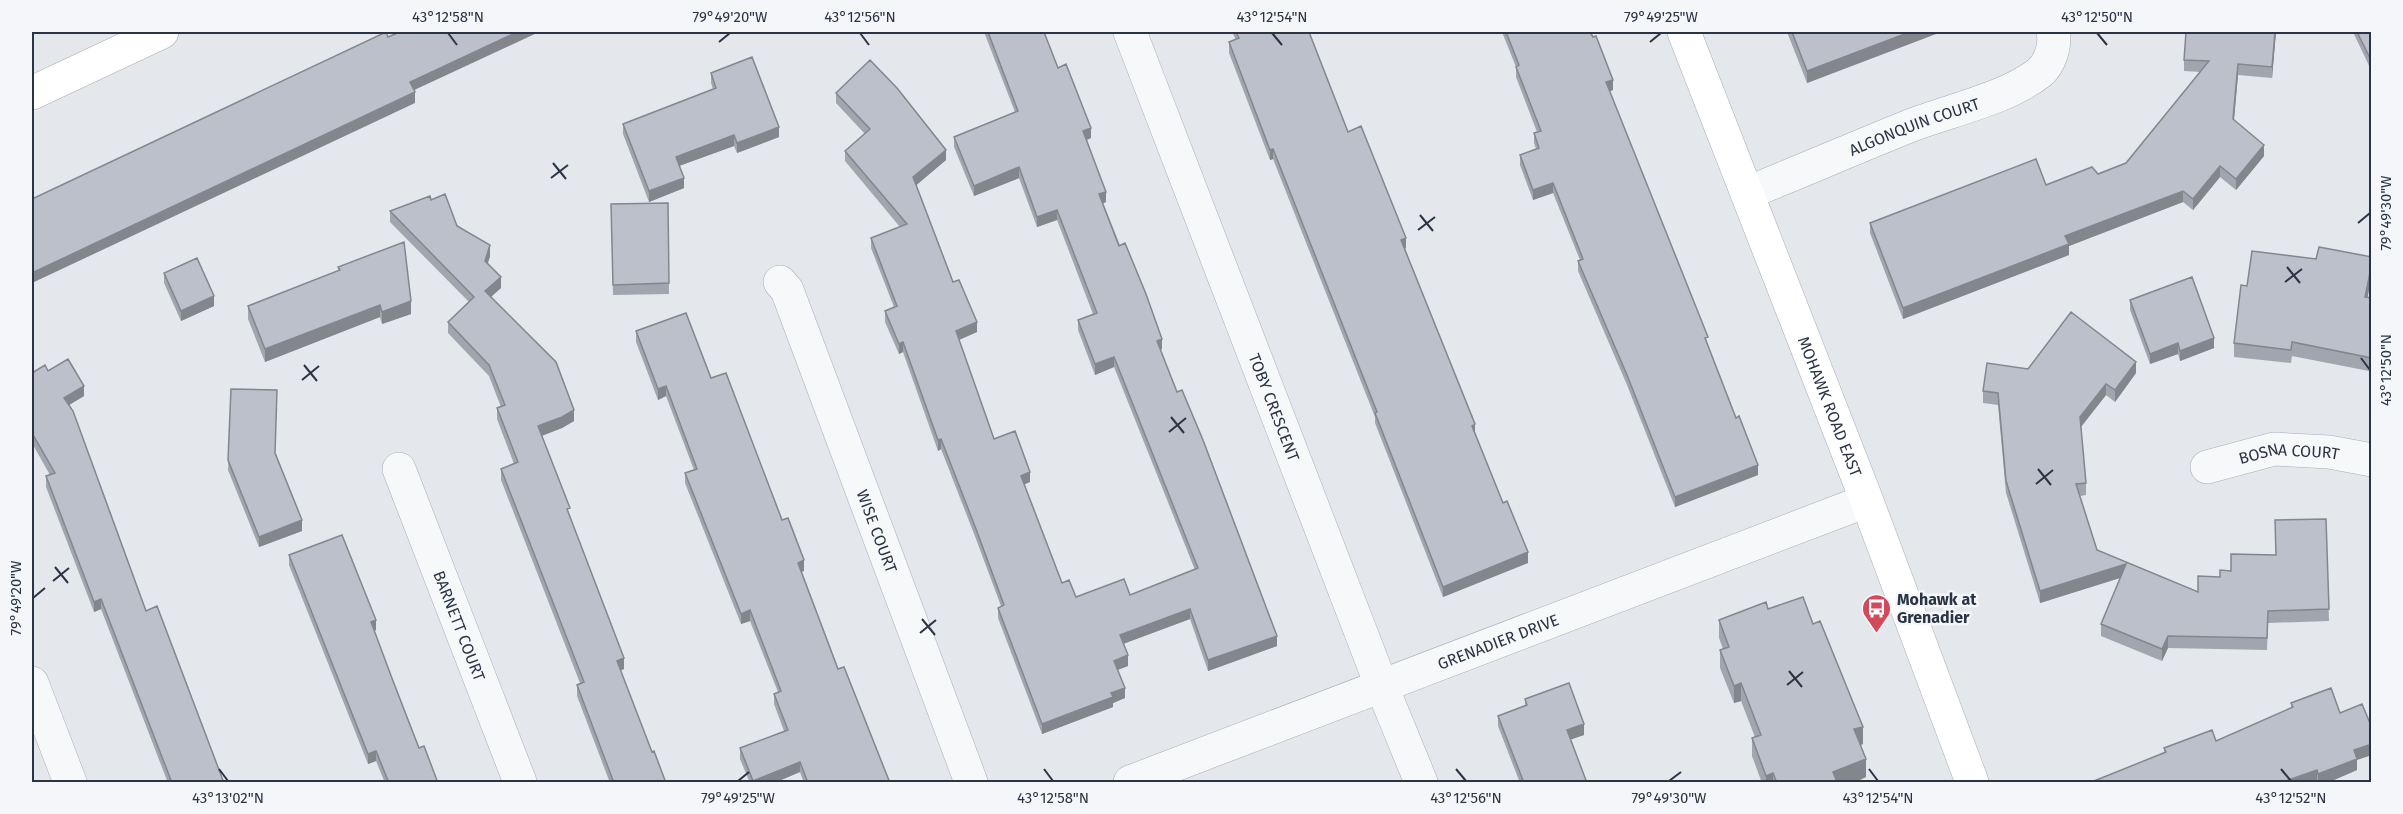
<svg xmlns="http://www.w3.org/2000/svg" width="2403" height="814" viewBox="0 0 2403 814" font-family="'Fira Sans',sans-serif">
<rect width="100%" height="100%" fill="#e4e7ec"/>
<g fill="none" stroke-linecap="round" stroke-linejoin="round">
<defs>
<g id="street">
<path id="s1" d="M 1130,32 L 1380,682 L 1421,782"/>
<path id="s2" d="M 1747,193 C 1802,171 1857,147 1912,125 C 1951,110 2005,99 2039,73 C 2050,64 2056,45 2053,32"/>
<path id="s3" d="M 780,282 L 787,290 L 971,782"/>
<path id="s4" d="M 2207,467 L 2274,449 L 2329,452 L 2372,460"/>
<path id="s5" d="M 399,469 L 520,782"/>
<path d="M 32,683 L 70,782"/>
<path id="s6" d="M 1130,782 L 1866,501"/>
</g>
<g id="secondary">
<path id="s7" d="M 1684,32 L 1865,496 L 1972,782"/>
<path d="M 32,93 L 162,32"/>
</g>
</defs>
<use href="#street" stroke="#a9aeb7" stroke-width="34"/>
<use href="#secondary" stroke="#a9aeb7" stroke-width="34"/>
<use href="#street" stroke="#f7f8fa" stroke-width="33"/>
<use href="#secondary" stroke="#fff" stroke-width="33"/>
</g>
<path fill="#a1a5ae" d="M 984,32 L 1044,32 L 1058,68 L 1091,138 L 1087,140 L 1106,202 L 1103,203 L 1162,349 L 1160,350 L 1277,646 L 1208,671 L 1190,619 L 1123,644 L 1128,666 L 1118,670 L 1125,698 L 1113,703 L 1113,707 L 1042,734 L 998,618 L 998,608 L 1001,606 L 976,539 L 941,449 L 938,451 L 903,352 L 899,354 L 885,322 L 885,311 L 894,307 L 871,248 L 871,238 L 900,227 L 845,161 L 845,151 L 865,134 L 836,103 L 836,93 L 946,160 L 916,185 L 953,282 L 977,332 L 959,340 L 994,439 L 1030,482 L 1024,484 L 1062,583 L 1076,597 L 1130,595 L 1195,570 L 1114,367 L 1095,375 L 1078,330 L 1078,320 L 1093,314 L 1057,220 L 1037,227 L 1019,178 L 974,196 L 954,147 L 954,137 L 1015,112 Z
M 1232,32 L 1309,32 L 1348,132 L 1406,248 L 1405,249 L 1475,434 L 1528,563 L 1443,597 L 1375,423 L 1375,417 L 1273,159 L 1270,160 L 1229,53 L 1229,42 L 1236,40 Z
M 1502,32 L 1590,32 L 1613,90 L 1610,91 L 1758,475 L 1675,507 L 1627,385 L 1578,271 L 1578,261 L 1580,260 L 1553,193 L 1533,200 L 1520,165 L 1520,155 L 1536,149 L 1534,143 L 1534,133 L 1537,132 L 1516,77 L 1516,67 Z
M 1787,32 L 1941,32 L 1807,83 Z
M 2276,32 L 2272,78 L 2238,75 L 2234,120 L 2264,156 L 2236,190 L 2220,177 L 2193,210 L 2183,202 L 2069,246 L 2069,255 L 1903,319 L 1870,233 L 1870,223 L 2098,174 L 2126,163 L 2201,72 L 2184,71 L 2184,60 Z
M 2353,32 L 2372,32 L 2372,72 Z
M 711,73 L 779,137 L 737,153 L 734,146 L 679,166 L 684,188 L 649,202 L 623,134 L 623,124 L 713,89 L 711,83 Z
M 431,200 L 490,256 L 488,263 L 501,288 L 491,297 L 574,421 L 562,428 L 542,436 L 570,517 L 624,669 L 620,670 L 652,752 L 666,783 L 610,783 L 577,696 L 577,685 L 580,683 L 501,480 L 501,469 L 514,464 L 497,419 L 497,408 L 501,407 L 489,376 L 448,333 L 448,322 L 469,302 L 390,222 L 390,211 Z
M 668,203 L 669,294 L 613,295 L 611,204 Z
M 338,267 L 411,314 L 382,324 L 380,317 L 265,362 L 248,319 L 248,306 L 338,271 Z
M 164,273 L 214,306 L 181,321 L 164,283 Z
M 2367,297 L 2372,298 L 2372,379 L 2369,378 L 2369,371 L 2292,356 L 2291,363 L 2234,357 L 2234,343 Z
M 2130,300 L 2214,348 L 2180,361 L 2178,354 L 2150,364 L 2130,310 Z
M 636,331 L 711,378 L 782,520 L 804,571 L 801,572 L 838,669 L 890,783 L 804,783 L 800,772 L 774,783 L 750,783 L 740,759 L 740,748 L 784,731 L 774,704 L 774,694 L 778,692 L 750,621 L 741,624 L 685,483 L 685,473 L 694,470 L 666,396 L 658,400 L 636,342 Z
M 48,371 L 84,396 L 69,405 L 146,611 L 224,783 L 168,783 L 101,609 L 94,612 L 46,487 L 46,476 L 50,475 L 32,443 L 32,373 Z
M 2136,373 L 2115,402 L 2106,395 L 2081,427 L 2086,483 L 2086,495 L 2080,496 L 2097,550 L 2198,592 L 2220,577 L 2231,571 L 2276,555 L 2326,519 L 2329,621 L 2268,623 L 2267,650 L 2168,648 L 2162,661 L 2101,636 L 2101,624 L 2120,578 L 2040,603 L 2006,493 L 1998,405 L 1983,403 L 1983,391 Z
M 231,389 L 276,454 L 302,531 L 259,547 L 228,470 Z
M 289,555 L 376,630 L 374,631 L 419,748 L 438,783 L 385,783 L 376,761 L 368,764 L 289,565 Z
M 1768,609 L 1813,624 L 1863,744 L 1861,745 L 1866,777 L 1853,783 L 1762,783 L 1752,756 L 1752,738 L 1755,737 L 1741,701 L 1734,703 L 1720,668 L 1720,650 L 1723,649 L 1719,638 L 1719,620 Z
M 1525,699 L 1584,735 L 1570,739 L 1587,783 L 1520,783 L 1498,726 L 1498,716 L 1525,706 Z
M 2291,703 L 2357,760 L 2357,770 L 2327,783 L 2317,783 L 2317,781 L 2313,783 L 2089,783 L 2164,753 L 2164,748 L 2216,741 L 2291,708 Z"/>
<path fill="#83868d" d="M 517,32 L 539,32 L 410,92 L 410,82 Z
M 1910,32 L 1941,32 L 1807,83 L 1807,71 Z
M 2275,32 L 2276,32 L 2272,78 L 2272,67 Z
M 2238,64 L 2238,75 L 2233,130 L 2233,119 Z
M 1613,80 L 1613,90 L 1606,93 L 1606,82 Z
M 415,92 L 415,103 L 32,283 L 32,273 Z
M 779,127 L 779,137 L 737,153 L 737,143 Z
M 1091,128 L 1091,138 L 1083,141 L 1083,131 Z
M 734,135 L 734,146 L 676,167 L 676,157 Z
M 2264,145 L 2264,156 L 2236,190 L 2236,179 Z
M 1273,149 L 1273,159 L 1270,160 L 1270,150 Z
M 946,150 L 946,160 L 913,188 L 913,177 Z
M 2220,166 L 2220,177 L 2193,210 L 2193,199 Z
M 1019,167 L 1019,178 L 974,196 L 974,186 Z
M 684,178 L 684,188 L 649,202 L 649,191 Z
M 1553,183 L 1553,193 L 1533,200 L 1533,190 Z
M 2183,191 L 2183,202 L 2069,246 L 2069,255 L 1903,319 L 1903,308 L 2065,236 Z
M 1106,192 L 1106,202 L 1099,205 L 1099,194 Z
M 1057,210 L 1057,220 L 1037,227 L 1037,217 Z
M 1406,238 L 1406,248 L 1401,250 L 1401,240 Z
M 490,245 L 490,256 L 485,272 L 485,261 Z
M 2372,263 L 2372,276 L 2365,310 L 2365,297 Z
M 501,277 L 501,288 L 485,302 L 485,291 Z
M 214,296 L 214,306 L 181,321 L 181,311 Z
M 411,301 L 411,314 L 382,324 L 382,312 Z
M 380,305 L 380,317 L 265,362 L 265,349 Z
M 977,322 L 977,332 L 956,341 L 956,331 Z
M 2214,338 L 2214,348 L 2180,361 L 2180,351 Z
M 1162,339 L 1162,349 L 1157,351 L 1157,341 Z
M 903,342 L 903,352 L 899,354 L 899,344 Z
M 2178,343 L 2178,354 L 2150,364 L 2150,354 Z
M 1114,357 L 1114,367 L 1095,375 L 1095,364 Z
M 2136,362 L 2136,373 L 2115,402 L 2115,390 Z
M 2106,384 L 2106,395 L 2080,428 L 2080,417 Z
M 84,386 L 84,396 L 64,408 L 64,398 Z
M 666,386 L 666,396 L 658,400 L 658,389 Z
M 574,410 L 574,421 L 562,428 L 538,437 L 538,426 Z
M 1475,424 L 1475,435 L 1472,426 Z
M 941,439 L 941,449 L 938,451 L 938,440 Z
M 1758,465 L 1758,475 L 1675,507 L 1675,497 Z
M 1030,472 L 1030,482 L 1021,486 L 1021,476 Z
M 302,520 L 302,531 L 259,547 L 259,537 Z
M 1528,552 L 1528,563 L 1443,597 L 1443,587 Z
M 804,560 L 804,571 L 798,573 L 798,563 Z
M 2126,564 L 2126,576 L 2040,603 L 2040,591 Z
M 101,599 L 101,609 L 94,612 L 94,602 Z
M 1190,609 L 1190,619 L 1120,645 L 1120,635 Z
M 750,610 L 750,621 L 741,624 L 741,614 Z
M 376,620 L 376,630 L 371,632 L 371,622 Z
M 1277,636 L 1277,646 L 1208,671 L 1208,660 Z
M 2168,636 L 2168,648 L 2162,661 L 2162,649 Z
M 1128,655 L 1128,666 L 1114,671 L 1114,661 Z
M 624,658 L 624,669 L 617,672 L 617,661 Z
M 1741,683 L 1741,701 L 1734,703 L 1734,686 Z
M 1125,688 L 1125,698 L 1113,703 L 1113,707 L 1042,734 L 1042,724 L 1111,693 Z
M 1584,724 L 1584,735 L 1567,741 L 1567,730 Z
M 1863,727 L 1863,744 L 1854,747 L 1854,729 Z
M 2372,744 L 2372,755 L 2357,760 L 2357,770 L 2327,783 L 2318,783 L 2318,774 L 2354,750 Z
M 376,751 L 376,761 L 368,764 L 368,754 Z
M 1866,759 L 1866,777 L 1853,783 L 1833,783 L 1833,772 Z
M 800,762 L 800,772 L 774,783 L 753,783 L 753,781 Z
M 2317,770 L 2317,781 L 2313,783 L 2280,783 Z
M 1773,773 L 1773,783 L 1766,783 L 1766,776 Z"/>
<path fill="#bbc0ca" stroke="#83868d" stroke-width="1.5" d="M 386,32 L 388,37 L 400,32 L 517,32 L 410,82 L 415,92 L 32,273 L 32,199 Z
M 988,32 L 1044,32 L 1058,68 L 1066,64 L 1091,128 L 1083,131 L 1106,192 L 1099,194 L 1119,246 L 1125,243 L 1146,294 L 1162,339 L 1157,341 L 1177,392 L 1182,390 L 1203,440 L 1277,636 L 1208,660 L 1190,609 L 1120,635 L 1128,655 L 1114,661 L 1125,688 L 1111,693 L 1113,697 L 1042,724 L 998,608 L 1004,605 L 976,529 L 941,439 L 938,440 L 903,342 L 899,344 L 885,311 L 897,306 L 871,238 L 907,224 L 845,151 L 870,129 L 836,93 L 870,60 L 897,88 L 946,150 L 913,177 L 953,282 L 959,280 L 977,322 L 956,331 L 994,439 L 1015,431 L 1030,472 L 1021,476 L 1062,583 L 1069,580 L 1076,597 L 1124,579 L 1130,595 L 1198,568 L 1114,357 L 1095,364 L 1078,320 L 1097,313 L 1057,210 L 1037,217 L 1019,167 L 974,186 L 954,137 L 1018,111 Z
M 1236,32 L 1309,32 L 1348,132 L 1361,126 L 1406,238 L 1401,240 L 1475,424 L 1472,426 L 1503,503 L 1507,501 L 1528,552 L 1443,587 L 1375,413 L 1377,412 L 1273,149 L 1270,150 L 1229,42 L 1239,38 Z
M 1506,32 L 1590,32 L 1593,37 L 1596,36 L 1613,80 L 1606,82 L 1708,337 L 1705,338 L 1736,418 L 1739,416 L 1758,465 L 1675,497 L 1627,375 L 1578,261 L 1583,259 L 1553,183 L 1533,190 L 1520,155 L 1539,148 L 1534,133 L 1541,131 L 1516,67 L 1519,65 Z
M 1792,32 L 1910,32 L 1807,71 Z
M 2186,32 L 2275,32 L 2272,67 L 2238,64 L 2233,119 L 2264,145 L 2236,179 L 2220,166 L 2193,199 L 2183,191 L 2065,236 L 2069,244 L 1903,308 L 1870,223 L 2036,159 L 2046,185 L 2092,167 L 2098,174 L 2126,163 L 2209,61 L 2184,60 Z
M 2357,32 L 2372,32 L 2372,62 Z
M 752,57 L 779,127 L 737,143 L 734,135 L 676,157 L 684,178 L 649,191 L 623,124 L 716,88 L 711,73 Z
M 445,194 L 457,226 L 490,245 L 485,261 L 501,277 L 485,291 L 556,362 L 574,410 L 562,417 L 538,426 L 570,508 L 567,509 L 624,658 L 617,661 L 652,752 L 654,751 L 666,783 L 614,783 L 577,685 L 584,682 L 501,469 L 518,462 L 497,408 L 505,405 L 489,365 L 448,322 L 474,297 L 390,211 L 430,196 L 431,200 Z
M 668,203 L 669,283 L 613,285 L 611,204 Z
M 404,242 L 411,301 L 382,312 L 380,305 L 265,349 L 248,306 L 340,270 L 338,267 Z
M 2319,247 L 2372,257 L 2372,263 L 2365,297 L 2372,298 L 2372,358 L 2292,342 L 2291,350 L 2234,343 L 2241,285 L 2247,286 L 2252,251 L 2316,259 Z
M 197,258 L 214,296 L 181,311 L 164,273 Z
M 2192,277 L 2214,338 L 2180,351 L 2178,343 L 2150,354 L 2130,300 Z
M 2071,312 L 2136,362 L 2115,390 L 2106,384 L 2080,417 L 2086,483 L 2076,484 L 2097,550 L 2198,592 L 2198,576 L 2220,577 L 2220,570 L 2231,571 L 2231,554 L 2276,555 L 2275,520 L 2326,519 L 2329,609 L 2268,611 L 2267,638 L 2168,636 L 2162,649 L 2101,624 L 2126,564 L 2040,591 L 2006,481 L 1998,393 L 1983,391 L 1987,363 L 2028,369 Z
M 686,313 L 711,378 L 726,373 L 782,520 L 788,518 L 804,560 L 798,563 L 838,669 L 844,667 L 890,783 L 808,783 L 800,762 L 753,781 L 740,748 L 788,730 L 774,694 L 781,691 L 750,610 L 741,614 L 685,473 L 697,469 L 666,386 L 658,389 L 636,331 Z
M 68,359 L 84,386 L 64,398 L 73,411 L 146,611 L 157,606 L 224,783 L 172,783 L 101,599 L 94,602 L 46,476 L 55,473 L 32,433 L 32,373 L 45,365 L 48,371 Z
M 231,389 L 277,390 L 275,453 L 302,520 L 259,537 L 228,460 Z
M 342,535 L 376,620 L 371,622 L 393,681 L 419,748 L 424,746 L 438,783 L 389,783 L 376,751 L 368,754 L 289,555 Z
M 1803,597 L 1813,624 L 1820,621 L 1863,727 L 1854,729 L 1866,759 L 1833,772 L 1837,782 L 1836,783 L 1777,783 L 1773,773 L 1766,776 L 1752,738 L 1761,735 L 1741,683 L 1734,686 L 1720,650 L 1729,647 L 1719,620 L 1766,602 L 1768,609 Z
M 1569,683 L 1584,724 L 1567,730 L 1587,783 L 1524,783 L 1498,716 L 1527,705 L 1525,699 Z
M 2331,688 L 2340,713 L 2362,704 L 2372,728 L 2372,744 L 2354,750 L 2357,759 L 2318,774 L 2317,770 L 2280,783 L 2089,783 L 2166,752 L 2164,748 L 2212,730 L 2216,741 L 2293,707 L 2291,703 Z"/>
<path fill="none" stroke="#2b3445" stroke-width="2" d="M 448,33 L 457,45M 860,33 L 869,45M 1272,33 L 1282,45M 2097,33 L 2107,45M 719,42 L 730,33M 1650,42 L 1661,33M 553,163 L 566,179M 551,178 L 568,165M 1420,215 L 1433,231M 2358,223 L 2370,213M 1418,230 L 1435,217M 2287,267 L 2300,283M 2285,282 L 2302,269M 2361,358 L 2370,370M 304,365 L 317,381M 302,380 L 319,366M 1171,417 L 1184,433M 1169,432 L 1186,418M 2038,469 L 2051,485M 2036,484 L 2053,470M 55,567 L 68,583M 53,581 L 69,568M 33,598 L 45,588M 922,619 L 935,635M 920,633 L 936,620M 1789,671 L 1802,687M 1787,685 L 1803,672M 219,769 L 228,781M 1044,769 L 1053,781M 1456,769 L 1466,781M 1869,769 L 1878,781M 2281,769 L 2291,781M 738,781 L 749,772M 1669,781 L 1681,772"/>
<defs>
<symbol id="bus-pin" viewBox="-11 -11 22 30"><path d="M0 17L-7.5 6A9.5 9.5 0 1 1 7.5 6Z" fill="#d1495b" stroke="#f4f6f9"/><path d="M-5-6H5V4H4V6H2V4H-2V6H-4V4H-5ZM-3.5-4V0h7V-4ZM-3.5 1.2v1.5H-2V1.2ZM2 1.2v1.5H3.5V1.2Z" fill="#fff"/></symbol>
</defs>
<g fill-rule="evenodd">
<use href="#bus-pin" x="1860" y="592" width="33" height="45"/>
</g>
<g text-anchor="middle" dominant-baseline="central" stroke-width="5" stroke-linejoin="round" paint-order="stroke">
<g font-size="16" fill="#2b3445" stroke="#f4f6f9">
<text stroke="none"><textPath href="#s2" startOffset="180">ALGONQUIN COURT</textPath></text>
<text stroke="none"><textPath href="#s7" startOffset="402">MOHAWK ROAD EAST</textPath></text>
<text stroke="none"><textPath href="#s1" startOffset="402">TOBY CRESCENT</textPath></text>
<text stroke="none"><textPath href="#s4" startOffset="84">BOSNA COURT</textPath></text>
<text stroke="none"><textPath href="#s3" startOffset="268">WISE COURT</textPath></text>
<text stroke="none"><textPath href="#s5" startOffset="168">BARNETT COURT</textPath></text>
<text stroke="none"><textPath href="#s6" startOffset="394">GRENADIER DRIVE</textPath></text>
</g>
<g font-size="16" font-weight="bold" fill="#2b3445" stroke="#f4f6f9" text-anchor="start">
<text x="1897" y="599">Mohawk at<tspan x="1897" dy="18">Grenadier</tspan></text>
</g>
</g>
<rect width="2403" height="814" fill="none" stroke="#f4f6f9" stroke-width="66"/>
<rect x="33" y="33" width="2337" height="748" fill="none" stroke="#2b3445" stroke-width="2"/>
<g font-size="15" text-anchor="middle" fill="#2b3445">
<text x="448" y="22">43°12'58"N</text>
<text x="730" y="22">79°49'20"W</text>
<text x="860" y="22">43°12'56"N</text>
<text x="1272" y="22">43°12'54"N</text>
<text x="1661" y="22">79°49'25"W</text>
<text x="2097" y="22">43°12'50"N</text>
<text transform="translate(2386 213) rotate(-90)" y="5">79°49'30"W</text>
<text transform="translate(2386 370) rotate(-90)" y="5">43°12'50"N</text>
<text transform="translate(16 598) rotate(-90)" y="5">79°49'20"W</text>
<text x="228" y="803">43°13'02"N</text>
<text x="738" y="803">79°49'25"W</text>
<text x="1053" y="803">43°12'58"N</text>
<text x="1466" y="803">43°12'56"N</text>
<text x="1669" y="803">79°49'30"W</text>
<text x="1878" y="803">43°12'54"N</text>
<text x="2291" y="803">43°12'52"N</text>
</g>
</svg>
